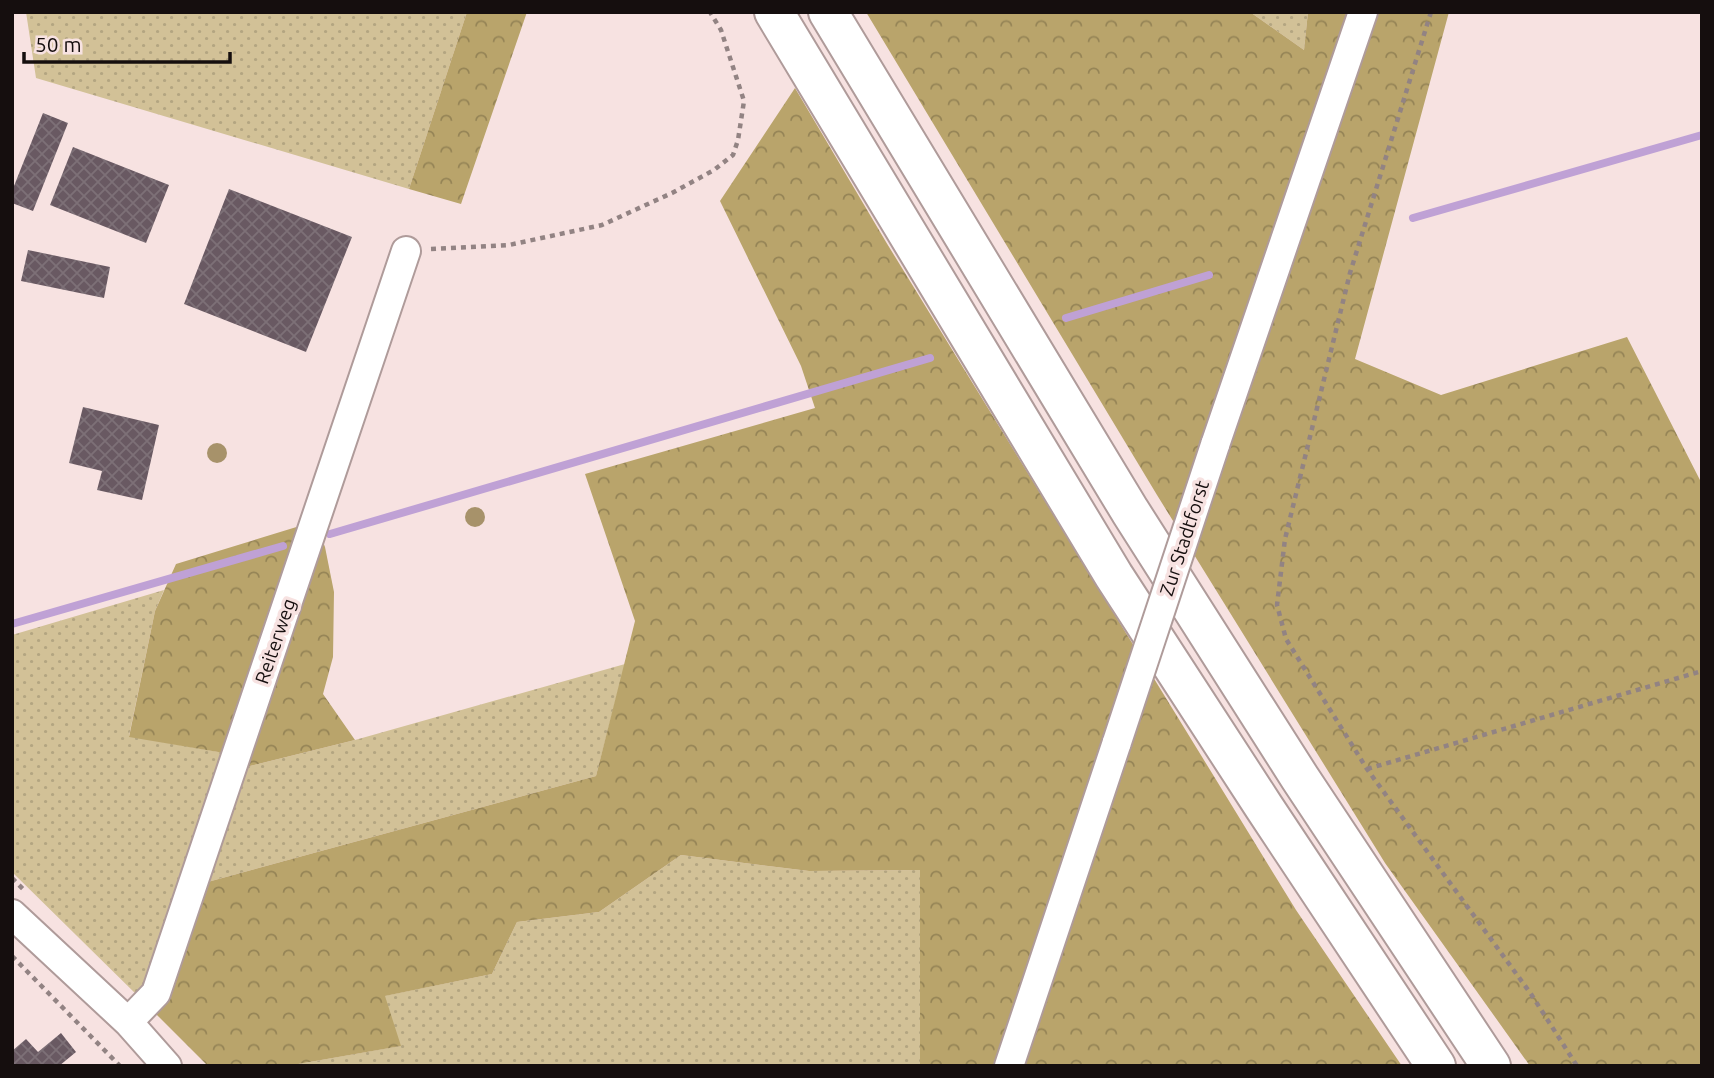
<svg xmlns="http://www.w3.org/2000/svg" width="1714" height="1078" viewBox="0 0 1714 1078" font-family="Ubuntu,sans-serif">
<defs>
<pattern id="grass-dots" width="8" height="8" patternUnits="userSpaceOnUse" patternTransform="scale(1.75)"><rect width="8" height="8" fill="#d2c197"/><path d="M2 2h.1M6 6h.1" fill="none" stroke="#b3a581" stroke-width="1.8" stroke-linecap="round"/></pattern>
<pattern id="forest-crowns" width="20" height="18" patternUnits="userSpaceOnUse" patternTransform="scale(1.75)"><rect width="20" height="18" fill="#b9a46b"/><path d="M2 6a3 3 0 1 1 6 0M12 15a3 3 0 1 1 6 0" fill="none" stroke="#958456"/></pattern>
<pattern id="building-cross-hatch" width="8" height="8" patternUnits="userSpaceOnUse" patternTransform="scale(1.75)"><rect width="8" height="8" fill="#695962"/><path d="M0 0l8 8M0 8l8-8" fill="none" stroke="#7d7077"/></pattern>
</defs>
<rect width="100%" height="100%" fill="#f7e2e1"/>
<path fill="url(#grass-dots)" d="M 26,12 L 467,12 L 409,189 L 36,78 Z
M 1250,12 L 1308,12 L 1304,50 Z
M 164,590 L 155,611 L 129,736 L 230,754 L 141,999 L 12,872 L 12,635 Z
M 625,664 L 596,776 L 204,883 L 246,767 L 355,740 Z
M 681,855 L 809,871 L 920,870 L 920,1066 L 287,1066 L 400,1046 L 384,996 L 492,974 L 517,922 L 599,912 Z"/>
<path fill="url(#forest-crowns)" d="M 467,12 L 527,12 L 461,204 L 409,189 Z
M 866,12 L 1250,12 L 1304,50 L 1308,12 L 1449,12 L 1355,359 L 1441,395 L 1627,337 L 1702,484 L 1702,1066 L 1530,1066 L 1385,863 L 1157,495 Z
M 795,88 L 886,242 L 1296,910 L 1402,1066 L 920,1066 L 920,870 L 809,871 L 681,855 L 599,912 L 517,922 L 492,974 L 385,996 L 401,1046 L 287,1066 L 208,1066 L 155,1013 L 204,883 L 596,776 L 635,621 L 585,474 L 815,408 L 801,366 L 720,201 Z
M 308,503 L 325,547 L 334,592 L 333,657 L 323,694 L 355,740 L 246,767 L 230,754 L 129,737 L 155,611 L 176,564 L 303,525 Z"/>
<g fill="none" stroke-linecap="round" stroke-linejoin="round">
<path stroke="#bfa1d5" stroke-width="8" d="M 1413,218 L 1702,135
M 1066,318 L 1209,275
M 330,534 L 930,358
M 12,624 L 283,546"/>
</g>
<path fill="url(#building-cross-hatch)" d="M 43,113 L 68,123 L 33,211 L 12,203 L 12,191 Z
M 73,147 L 169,185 L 146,243 L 50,205 Z
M 229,189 L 352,237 L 306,352 L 184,304 Z
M 28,250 L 110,267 L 104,298 L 21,281 Z
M 83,407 L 159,425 L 142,500 L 97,490 L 102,471 L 69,463 Z
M 61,1033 L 76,1052 L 59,1066 L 12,1066 L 12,1051 L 26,1039 L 38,1052 Z"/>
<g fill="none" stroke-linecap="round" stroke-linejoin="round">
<defs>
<path id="street" d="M 1215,445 L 1363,12
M 12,914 L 128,1022 L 167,1066
M 128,1022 L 156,993 L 406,251
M 1009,1066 L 1117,742"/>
<path id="highway" d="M 774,12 L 1114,576 L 1264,807 L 1436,1066
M 828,12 L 1130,511 L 1300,778 L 1491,1066"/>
</defs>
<use href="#street" stroke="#af9b9a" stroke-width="32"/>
<use href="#highway" stroke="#af9b9a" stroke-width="42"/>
<path stroke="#928383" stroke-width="4.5" stroke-dasharray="5 5" stroke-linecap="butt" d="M 1431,12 L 1350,273 L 1285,539 L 1277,605 L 1286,639 L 1367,769 L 1531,994 L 1577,1066
M 431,249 L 509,245 L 602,225 L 672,193 L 714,170 L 733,155 L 738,140 L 744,101 L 721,30 L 710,12
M 1367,769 L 1702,671
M 12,878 L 23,889
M 12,956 L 120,1066"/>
<use href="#street" stroke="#fff" stroke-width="28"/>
<use href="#highway" stroke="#fff" stroke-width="38"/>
<defs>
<path id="street-bridge" d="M 1117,742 L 1215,445"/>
</defs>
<use href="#street-bridge" stroke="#af9b9a" stroke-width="32" stroke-linecap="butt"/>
<use href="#street-bridge" stroke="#fff" stroke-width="28"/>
</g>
<g fill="#a7926a">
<circle cx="217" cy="453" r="10"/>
<circle cx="475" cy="517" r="10"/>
</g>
<g text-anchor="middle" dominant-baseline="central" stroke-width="7" stroke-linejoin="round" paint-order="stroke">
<g font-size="19" fill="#150e0e" stroke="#f7e2e1">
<text transform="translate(1184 538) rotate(-72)">Zur Stadtforst</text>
<text transform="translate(275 641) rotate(-71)">Reiterweg</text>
</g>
</g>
<rect width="1714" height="1078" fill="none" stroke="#150e0e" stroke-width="28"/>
<path d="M24 52v10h206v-10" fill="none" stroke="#150e0e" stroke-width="3.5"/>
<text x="35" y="52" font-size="21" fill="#150e0e" stroke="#f7e2e1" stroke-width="5" paint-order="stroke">50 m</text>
</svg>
